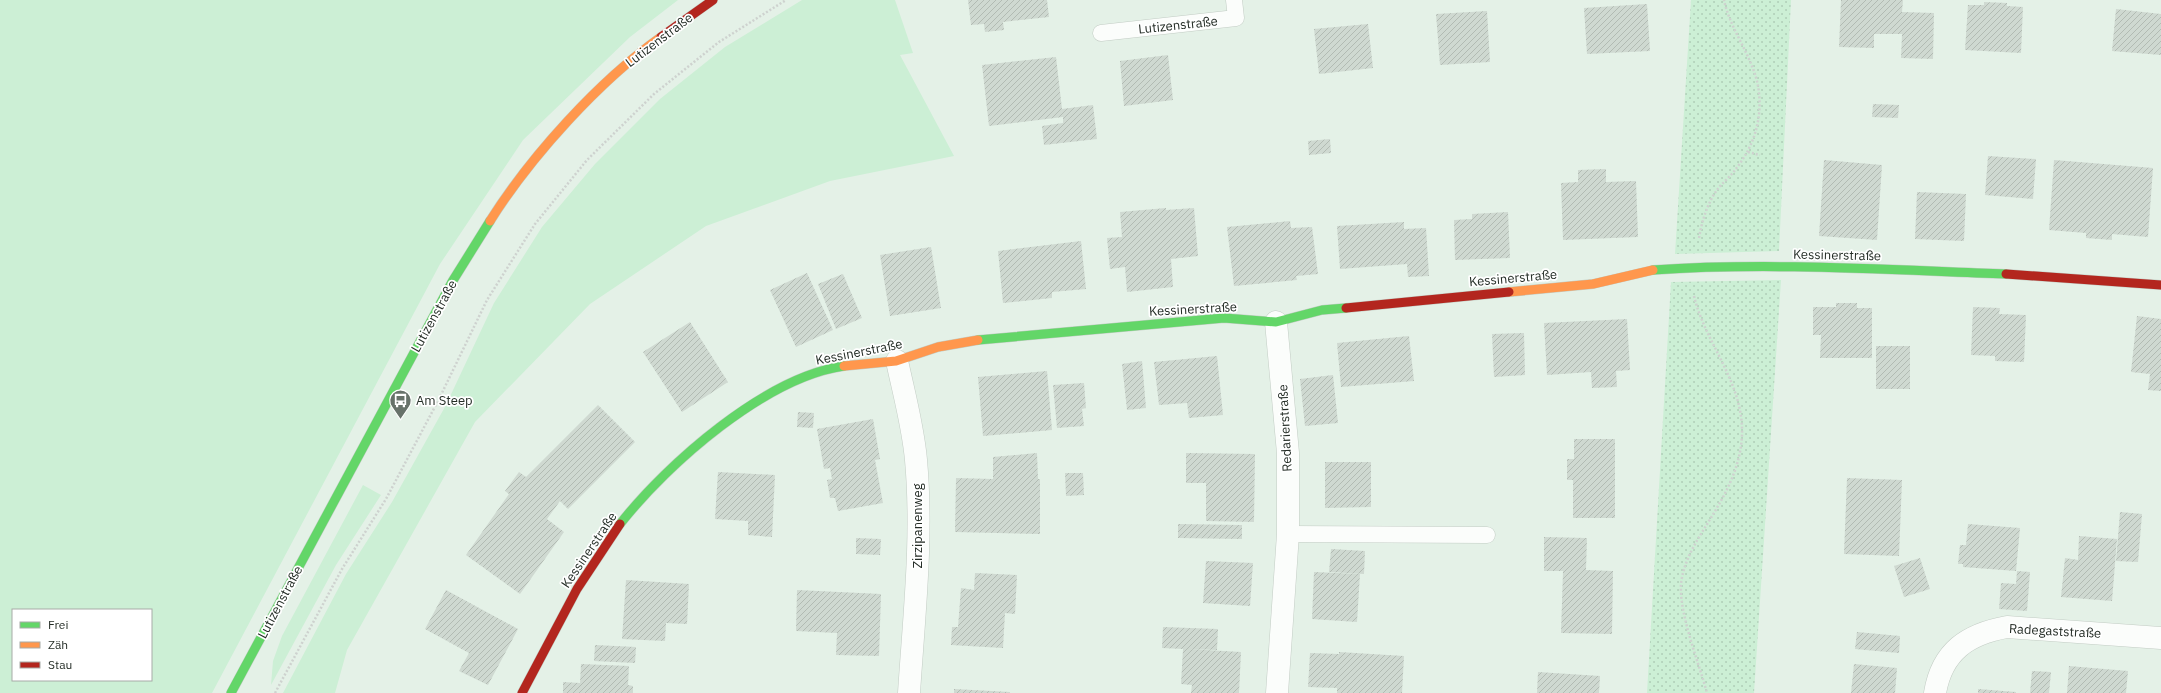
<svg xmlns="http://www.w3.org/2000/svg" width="2161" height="693" viewBox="0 0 2161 693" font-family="'IBM Plex Sans',sans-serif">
<defs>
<pattern id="park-dots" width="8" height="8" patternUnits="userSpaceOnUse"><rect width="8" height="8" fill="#ccefd5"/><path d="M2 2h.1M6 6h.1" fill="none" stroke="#afcdb7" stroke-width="1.8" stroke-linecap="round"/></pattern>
<pattern id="building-hatch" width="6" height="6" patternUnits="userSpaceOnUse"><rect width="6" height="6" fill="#cfd9d1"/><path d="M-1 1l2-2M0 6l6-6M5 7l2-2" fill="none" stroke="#b2bbb3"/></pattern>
</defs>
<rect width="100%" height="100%" fill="#e4f1e7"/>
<path fill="#ccefd5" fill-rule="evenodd" d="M 0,0 L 678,0 L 630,37 L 523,140 L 440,264 L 212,693 L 0,693 ZM 13,610 L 151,610 L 151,680 L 13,680 Z
M 802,0 L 895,0 L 913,53 L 900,55 L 954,156 L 830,181 L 706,226 L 590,304 L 475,422 L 347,650 L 335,693 L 283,693 L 346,574 L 392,502 L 446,405 L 494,303 L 542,227 L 595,164 L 660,99 L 725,47 Z
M 363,485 L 381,495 L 336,565 L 271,685 L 273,661 L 282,636 Z"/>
<path fill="url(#park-dots)" d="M 1691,0 L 1791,0 L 1779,251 L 1675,254 Z
M 1781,280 L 1754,693 L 1647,693 L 1671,282 Z"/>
<path fill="url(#building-hatch)" d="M 968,0 L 1047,0 L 1049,17 L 1003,22 L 1004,30 L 985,32 L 984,24 L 971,25 Z
M 1841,0 L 1903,0 L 1902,12 L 1934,13 L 1933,59 L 1901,58 L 1902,34 L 1874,34 L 1874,48 L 1839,47 Z
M 1984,2 L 2007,3 L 2007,6 L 2023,7 L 2021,53 L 1965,50 L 1968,5 L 1984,5 Z
M 1647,4 L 1650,51 L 1587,54 L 1584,8 Z
M 2116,9 L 2161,14 L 2161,55 L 2112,51 Z
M 1487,11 L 1490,62 L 1440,65 L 1436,14 Z
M 1368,24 L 1373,68 L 1319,74 L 1314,29 Z
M 1168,55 L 1173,100 L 1124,106 L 1120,61 Z
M 1056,57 L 1062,109 L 1093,105 L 1097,139 L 1044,145 L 1042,126 L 1063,123 L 1063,117 L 989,126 L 982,65 Z
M 1873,104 L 1899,105 L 1898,118 L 1872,117 Z
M 1330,139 L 1331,153 L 1309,155 L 1308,141 Z
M 1988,156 L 2036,159 L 2033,199 L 1985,195 Z
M 1824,160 L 1882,165 L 1877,240 L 1819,236 Z
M 2054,160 L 2153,168 L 2148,237 L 2112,234 L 2112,240 L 2086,238 L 2086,233 L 2049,230 Z
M 1606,169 L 1606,182 L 1636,181 L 1638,237 L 1563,240 L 1561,183 L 1578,182 L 1578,170 Z
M 1917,192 L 1966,194 L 1964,241 L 1915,239 Z
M 1166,208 L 1166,210 L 1194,208 L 1198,256 L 1171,259 L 1173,287 L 1127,292 L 1125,267 L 1110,269 L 1107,238 L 1122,237 L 1120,212 Z
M 1508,212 L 1510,258 L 1455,260 L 1454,220 L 1472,219 L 1472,214 Z
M 1290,221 L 1291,228 L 1312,227 L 1318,274 L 1296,276 L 1297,280 L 1234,286 L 1227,227 Z
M 1404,222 L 1404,229 L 1426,228 L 1429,276 L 1408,277 L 1407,264 L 1340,269 L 1337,226 Z
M 1081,241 L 1086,289 L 1052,292 L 1052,298 L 1003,303 L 998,251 Z
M 931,247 L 941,308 L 890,316 L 880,255 Z
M 807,273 L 833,330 L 796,347 L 770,290 Z
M 843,274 L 862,318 L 836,329 L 818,284 Z
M 1836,303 L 1857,303 L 1857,308 L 1872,308 L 1872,358 L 1820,358 L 1821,335 L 1813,335 L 1813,307 L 1836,307 Z
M 1973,307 L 2000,308 L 1999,314 L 2026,315 L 2024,362 L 1995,361 L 1995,356 L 1971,355 Z
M 2137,316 L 2161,319 L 2161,391 L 2148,390 L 2150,374 L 2131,372 Z
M 1627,319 L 1630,370 L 1616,371 L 1617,387 L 1592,388 L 1591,372 L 1547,375 L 1544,323 Z
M 690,322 L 728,382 L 682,412 L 643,352 Z
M 1524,333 L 1525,375 L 1494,377 L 1492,334 Z
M 1409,336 L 1414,381 L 1341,387 L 1337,343 Z
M 1876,346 L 1910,346 L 1910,389 L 1876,389 Z
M 1217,356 L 1223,415 L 1189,418 L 1187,403 L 1159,405 L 1154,362 Z
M 1142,361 L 1146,408 L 1127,410 L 1122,364 Z
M 1047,371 L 1052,430 L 983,436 L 978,377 Z
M 1333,375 L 1338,423 L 1305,426 L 1300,379 Z
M 1084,383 L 1086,408 L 1082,409 L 1084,426 L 1057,428 L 1053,385 Z
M 598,405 L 635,442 L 568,509 L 560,501 L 547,519 L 564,532 L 520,594 L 466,555 L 509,494 L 505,491 L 519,472 L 526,477 Z
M 798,412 L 814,413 L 813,428 L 797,427 Z
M 873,419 L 880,459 L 875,460 L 883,503 L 838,511 L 835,498 L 830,498 L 827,480 L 832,479 L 830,468 L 824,469 L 817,429 Z
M 1574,439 L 1615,439 L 1615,518 L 1573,518 L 1573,480 L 1567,480 L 1567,459 L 1574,459 Z
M 1037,453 L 1038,479 L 1040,479 L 1040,534 L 955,532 L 956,478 L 993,479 L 993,457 Z
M 1186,453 L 1255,454 L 1254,522 L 1206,521 L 1206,483 L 1186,483 Z
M 1325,462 L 1371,462 L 1371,507 L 1325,508 Z
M 718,472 L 775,475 L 772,537 L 748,535 L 748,521 L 715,519 Z
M 1065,473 L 1083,473 L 1084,495 L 1066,496 Z
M 1847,478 L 1902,480 L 1899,556 L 1844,554 Z
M 2120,512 L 2142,514 L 2138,562 L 2116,561 Z
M 1178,524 L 1242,525 L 1242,539 L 1178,538 Z
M 1968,524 L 2020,528 L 2016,571 L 1963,567 L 1963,564 L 1958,564 L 1960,545 L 1966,545 Z
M 2079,536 L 2117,539 L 2112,601 L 2061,597 L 2065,558 L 2078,560 Z
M 1544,537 L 1587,538 L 1586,570 L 1613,571 L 1612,634 L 1561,633 L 1563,571 L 1544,571 Z
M 856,538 L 881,539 L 880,555 L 856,554 Z
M 1331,549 L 1365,551 L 1364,574 L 1329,572 Z
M 1920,558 L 1930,589 L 1904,597 L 1894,566 Z
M 1206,561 L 1253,563 L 1250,606 L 1203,603 Z
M 2017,571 L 2030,572 L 2027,611 L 1999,609 L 2001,583 L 2016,584 Z
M 1314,572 L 1360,574 L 1357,622 L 1312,619 Z
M 975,573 L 1017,575 L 1015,614 L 1005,613 L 1003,648 L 951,645 L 952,627 L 958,627 L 961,588 L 974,590 Z
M 626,580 L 689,584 L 687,624 L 666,623 L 665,641 L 622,639 Z
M 446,590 L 518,629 L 488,685 L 459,671 L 469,653 L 425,629 Z
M 797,590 L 881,594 L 879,656 L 836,655 L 837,633 L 796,631 Z
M 1163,627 L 1218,629 L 1217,650 L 1188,649 L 1241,652 L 1239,693 L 1191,693 L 1192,685 L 1181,684 L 1183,649 L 1162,648 Z
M 1857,632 L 1900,636 L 1899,653 L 1855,649 Z
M 595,645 L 636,647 L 635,663 L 594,661 Z
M 1339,652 L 1404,656 L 1402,693 L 1337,693 L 1337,688 L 1308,687 L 1310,653 L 1339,654 Z
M 581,664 L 629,666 L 628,685 L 633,686 L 633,693 L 563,693 L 563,682 L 580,683 Z
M 1854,664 L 1897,668 L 1895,693 L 1851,693 Z
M 2069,666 L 2128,671 L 2126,693 L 2067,693 Z
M 2032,671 L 2051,672 L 2049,693 L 2030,693 Z
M 1538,672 L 1600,676 L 1599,693 L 1537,693 Z
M 954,689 L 1010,692 L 1010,693 L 954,693 Z
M 1978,689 L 2016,692 L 2016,693 L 1978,693 Z"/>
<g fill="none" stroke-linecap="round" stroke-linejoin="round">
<defs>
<path id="lane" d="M 1101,33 L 1236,18 L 1234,0
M 1288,534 L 1487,535"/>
<path id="street" d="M 1276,322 L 1288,453 L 1288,534 L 1277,693
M 897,361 C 904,394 913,426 916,460 C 923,537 914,616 909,693
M 1935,693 C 1942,651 1968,634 2007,627 L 2161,638"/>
<path id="fast" d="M 1653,270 C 1771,262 1889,270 2006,274
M 978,340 L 1224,318 L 1276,322 L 1322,310 L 1346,308
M 620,524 C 668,463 766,377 844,366
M 231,693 L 452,282 L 490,221"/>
<path id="slow" d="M 490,221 C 531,156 599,81 661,37
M 1509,292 L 1593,284 L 1653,270
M 844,366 L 896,361 L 938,347 L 978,340"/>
<path id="jam" d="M 661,37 L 713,0
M 2006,274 L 2161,285
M 1346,308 L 1509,292
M 522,693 L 577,589 L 620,524"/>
</defs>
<use href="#lane" stroke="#c2ccc4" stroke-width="17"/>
<use href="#street" stroke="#c2ccc4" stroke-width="23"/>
<use href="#fast" stroke="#c2ccc4" stroke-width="10"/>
<use href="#slow" stroke="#c2ccc4" stroke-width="10"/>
<use href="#jam" stroke="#c2ccc4" stroke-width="10"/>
<path stroke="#ced2cf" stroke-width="2.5" stroke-dasharray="2 2" stroke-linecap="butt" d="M 1748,152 L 1760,155
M 1699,238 C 1702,221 1707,204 1717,190 C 1722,183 1730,177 1735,170 C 1753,148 1762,121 1759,93 C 1756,60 1731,33 1724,0
M 1694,296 C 1705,343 1744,383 1742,435 C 1741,460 1731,484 1718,506 C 1704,531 1684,555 1681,584 C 1679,614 1699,663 1707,693
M 275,693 L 342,569 L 386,499 L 439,399 L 487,300 L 535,224 L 587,160 L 654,94 L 719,42 L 786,0"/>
<use href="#lane" stroke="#fbfdfb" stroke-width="16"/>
<use href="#street" stroke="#fbfdfb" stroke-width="22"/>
<use href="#fast" stroke="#63d668" stroke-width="9"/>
<use href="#slow" stroke="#ff974d" stroke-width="9"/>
<use href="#jam" stroke="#b3261e" stroke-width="9"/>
</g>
<defs>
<symbol id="bus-pin" viewBox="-11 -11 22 30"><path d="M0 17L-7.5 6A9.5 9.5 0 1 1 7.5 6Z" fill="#67726a" stroke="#fff"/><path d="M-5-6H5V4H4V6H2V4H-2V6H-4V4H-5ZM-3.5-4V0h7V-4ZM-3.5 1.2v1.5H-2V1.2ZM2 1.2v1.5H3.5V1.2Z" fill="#fff"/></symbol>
</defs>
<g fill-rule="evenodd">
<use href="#bus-pin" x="388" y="388" width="25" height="34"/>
</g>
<g text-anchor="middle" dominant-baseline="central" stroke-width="3.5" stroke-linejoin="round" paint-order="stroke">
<g font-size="13" fill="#242d26" stroke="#fff">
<text transform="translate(1178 25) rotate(-6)">Lutizenstraße</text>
<text transform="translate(659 40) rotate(-37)">Lutizenstraße</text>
<text transform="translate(1837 255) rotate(1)">Kessinerstraße</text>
<text transform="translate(1513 278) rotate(-5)">Kessinerstraße</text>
<text transform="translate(1193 309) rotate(-3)">Kessinerstraße</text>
<text transform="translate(434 316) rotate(-61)">Lutizenstraße</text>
<text transform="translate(859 352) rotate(-11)">Kessinerstraße</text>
<text transform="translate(1285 428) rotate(-93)">Redarierstraße</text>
<text transform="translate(917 526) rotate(-90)">Zirzipanenweg</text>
<text transform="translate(589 550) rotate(-56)">Kessinerstraße</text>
<text transform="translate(280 602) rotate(-62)">Lutizenstraße</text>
<text transform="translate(2055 631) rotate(3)">Radegaststraße</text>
</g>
<g font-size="13" fill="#242d26" stroke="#fff" text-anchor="start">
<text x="416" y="400">Am Steep</text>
</g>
</g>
<rect x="12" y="609" width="140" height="72" fill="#ffffff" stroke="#a7aba8"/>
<rect x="20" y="622" width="20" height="6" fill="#63d668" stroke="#a7aba8"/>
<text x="48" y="629" font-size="12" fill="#242d26">Frei</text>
<rect x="20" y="642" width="20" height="6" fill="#ff974d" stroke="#a7aba8"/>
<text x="48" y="649" font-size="12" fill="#242d26">Zäh</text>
<rect x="20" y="662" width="20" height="6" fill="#b3261e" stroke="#a7aba8"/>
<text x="48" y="669" font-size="12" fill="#242d26">Stau</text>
</svg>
